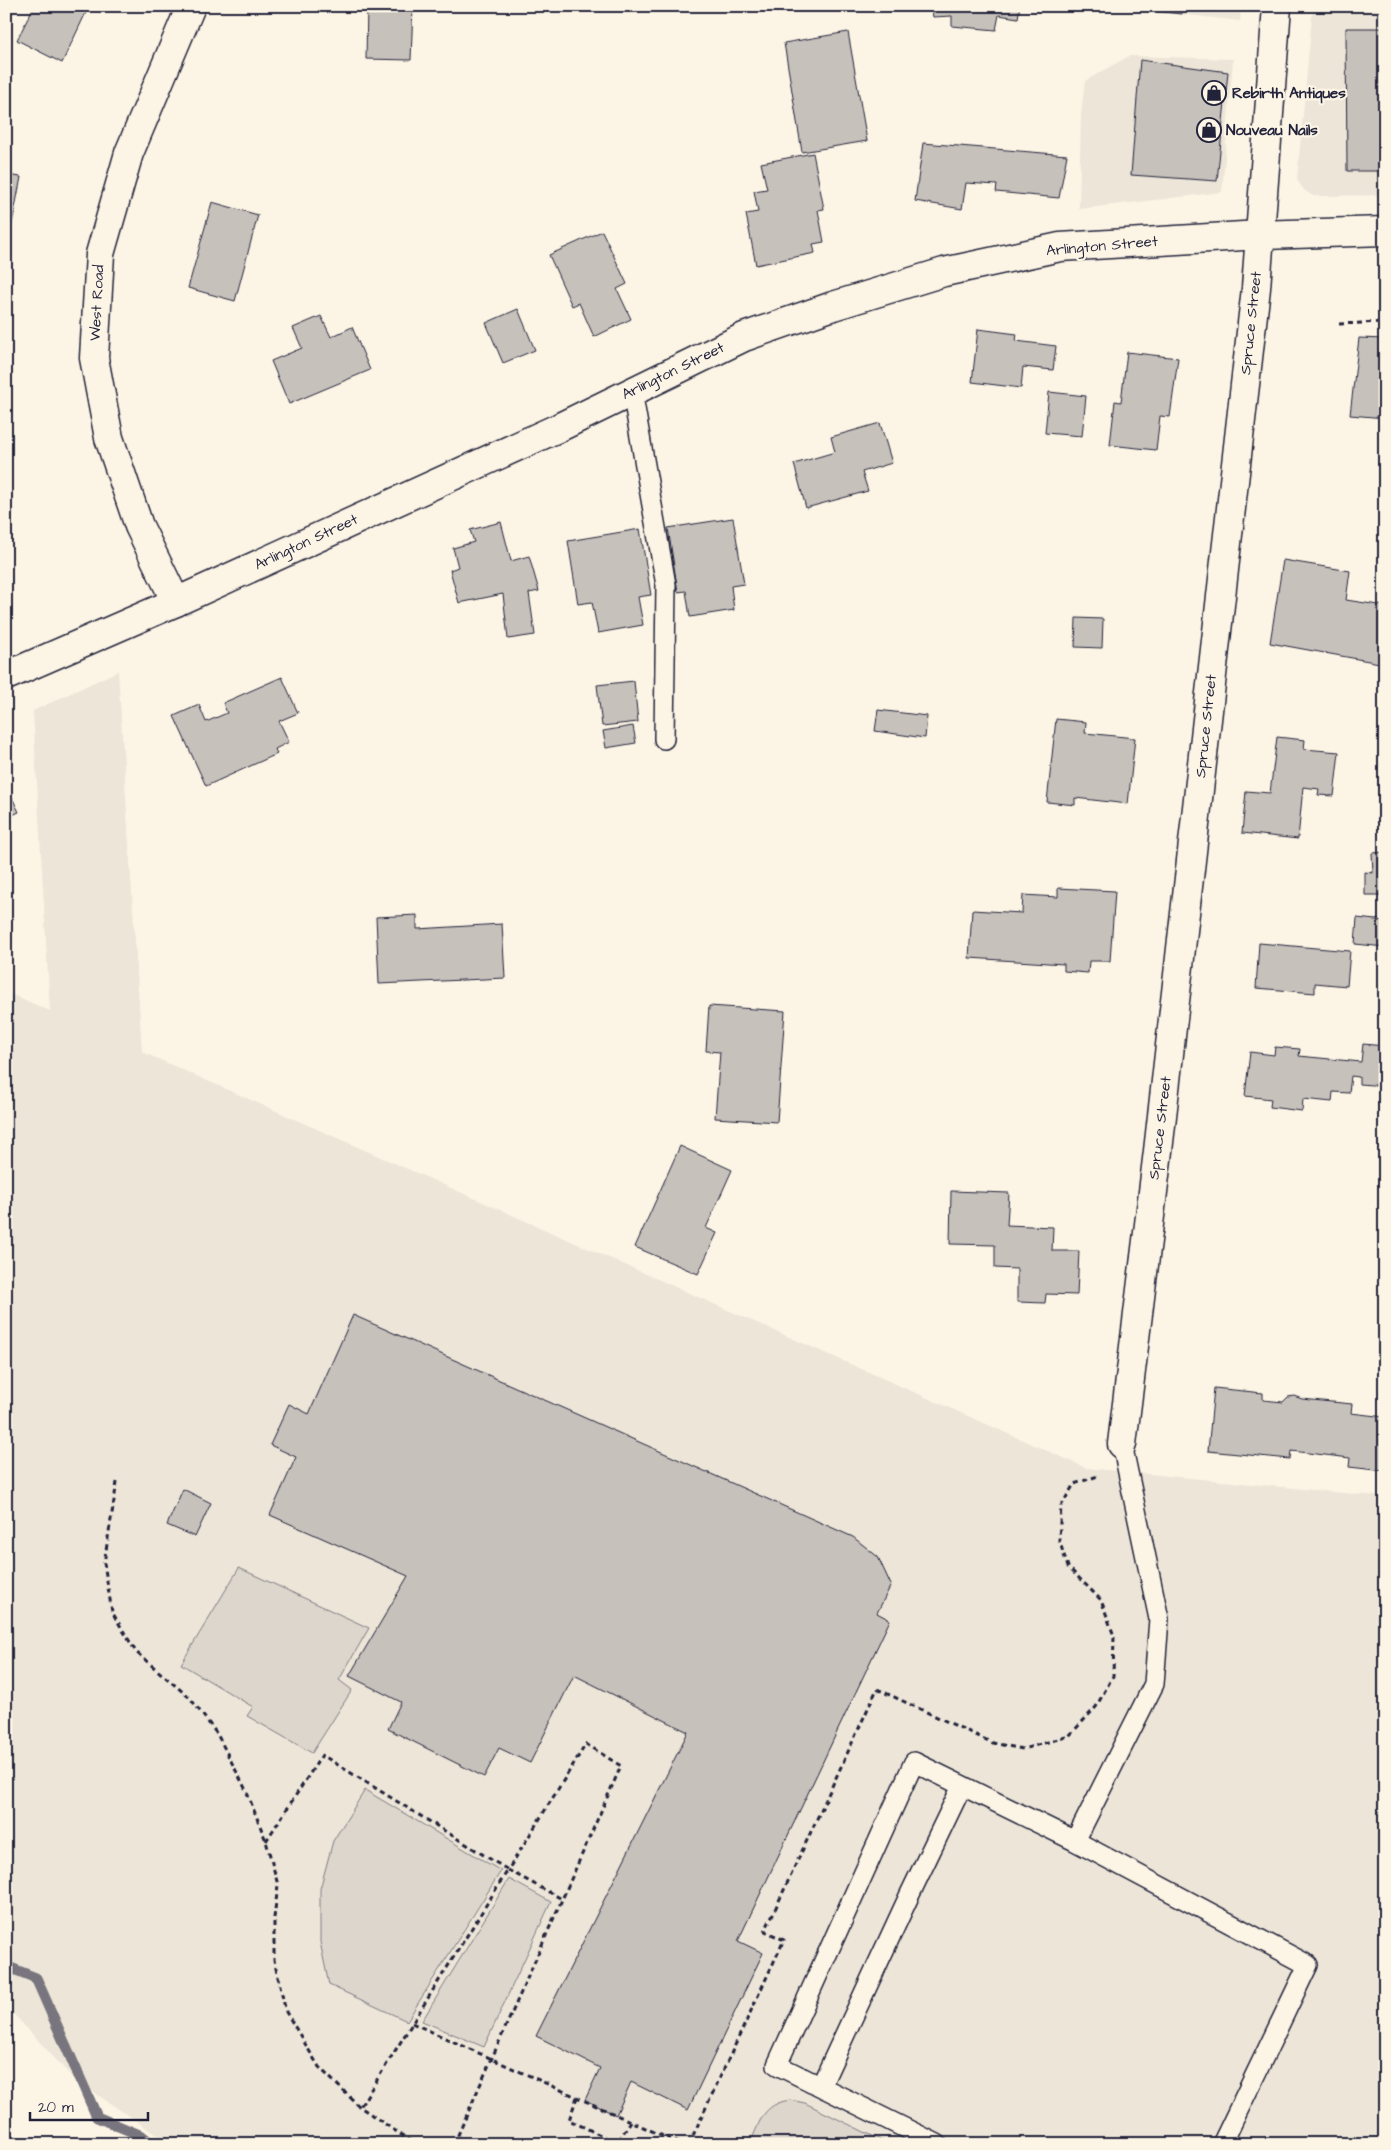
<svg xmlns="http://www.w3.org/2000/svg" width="1391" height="2150" viewBox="0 0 1391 2150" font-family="'Architects Daughter',sans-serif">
<rect width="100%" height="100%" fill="#fcf5e5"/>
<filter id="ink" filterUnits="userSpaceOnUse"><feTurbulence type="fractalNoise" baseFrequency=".02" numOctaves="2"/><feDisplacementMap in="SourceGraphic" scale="10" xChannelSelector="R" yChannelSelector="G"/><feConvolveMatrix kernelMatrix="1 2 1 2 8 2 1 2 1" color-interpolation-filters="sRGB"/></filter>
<g filter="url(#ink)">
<path fill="#ece5d8" d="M 1110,6 L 1241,6 L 1240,21 Z
M 1313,6 L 1385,6 L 1385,195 L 1313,196 L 1304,190 L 1297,180 Z
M 1129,56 L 1233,59 L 1222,192 L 1079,209 L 1081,115 L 1085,81 Z
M 118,671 L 142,1052 L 1086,1468 L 1385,1497 L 1385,2144 L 170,2144 L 73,2078 L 6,2006 L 6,992 L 50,1011 L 33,711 Z"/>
<path fill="#dcd6cc" stroke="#7f7c84" d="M 239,1568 L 369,1628 L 339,1680 L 352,1690 L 312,1753 L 247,1716 L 253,1707 L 181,1664 Z
M 365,1790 L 501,1871 L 407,2021 L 329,1985 L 320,1942 L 320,1889 L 333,1841 Z
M 509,1879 L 551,1902 L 484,2047 L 422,2021 Z
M 790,2100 L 805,2103 L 889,2144 L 750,2144 C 760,2121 763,2104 790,2100 Z"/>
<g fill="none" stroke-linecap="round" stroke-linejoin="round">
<path stroke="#78757e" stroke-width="11" d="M 6,1966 L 36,1978 L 97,2117 L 142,2136 L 152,2144"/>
</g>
<path fill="#c6c1bb" stroke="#22223b" d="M 34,6 L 89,6 L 62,63 L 17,40 Z
M 367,6 L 413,6 L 411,60 L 366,59 Z
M 931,6 L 1020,6 L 1018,18 L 999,15 L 996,30 L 952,26 L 952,16 L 933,17 Z
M 1182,6 L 1182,14 L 1113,7 L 1113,6 Z
M 1346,28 L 1385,28 L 1385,171 L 1347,171 Z
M 848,32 L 867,141 L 802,152 L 784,43 Z
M 1140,60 L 1228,72 L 1217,181 L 1131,175 Z
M 923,143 L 1067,155 L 1059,198 L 996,192 L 997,185 L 966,183 L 962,209 L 915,201 Z
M 813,153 L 824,209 L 818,210 L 824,242 L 813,244 L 815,253 L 756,265 L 746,214 L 758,212 L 754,191 L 767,189 L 761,163 Z
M 6,175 L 21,177 L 6,255 Z
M 212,202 L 258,215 L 235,301 L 188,288 Z
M 602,231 L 627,284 L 617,289 L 631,319 L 594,337 L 579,303 L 572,306 L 549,255 Z
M 518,309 L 535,350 L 503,363 L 486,323 Z
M 321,316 L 331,337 L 352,327 L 370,370 L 289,404 L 271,361 L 302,348 L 293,328 Z
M 978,329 L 1017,334 L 1016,341 L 1056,346 L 1053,370 L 1023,367 L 1021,388 L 972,382 Z
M 6,336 L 9,336 L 10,465 L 6,466 Z
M 1359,338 L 1385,339 L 1385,418 L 1350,415 Z
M 1127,352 L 1178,358 L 1170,417 L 1160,416 L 1156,450 L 1110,445 L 1115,401 L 1121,402 Z
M 1049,392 L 1086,396 L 1082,436 L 1045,433 Z
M 880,423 L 892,463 L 862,472 L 868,491 L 806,508 L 794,464 L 835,452 L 831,437 Z
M 733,518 L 744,584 L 731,586 L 734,610 L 690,617 L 686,591 L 678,592 L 668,528 Z
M 501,522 L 511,561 L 529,556 L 539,591 L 529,593 L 535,635 L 508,639 L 503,594 L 459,603 L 450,570 L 458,567 L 453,548 L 474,542 L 470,530 Z
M 640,529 L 651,595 L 638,597 L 643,625 L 598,633 L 592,602 L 578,604 L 568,541 Z
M 1283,560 L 1350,571 L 1346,600 L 1385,606 L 1385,664 L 1270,643 Z
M 1076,618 L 1103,619 L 1102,648 L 1075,647 Z
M 282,677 L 298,713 L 279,721 L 289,742 L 275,749 L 277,754 L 206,786 L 174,716 L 199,705 L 206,722 L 227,713 L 223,703 Z
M 634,681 L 638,722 L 602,726 L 597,685 Z
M 878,710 L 927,716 L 925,738 L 875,731 Z
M 1056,719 L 1086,722 L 1085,733 L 1135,738 L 1128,804 L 1075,798 L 1075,805 L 1047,802 Z
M 633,726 L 636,743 L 606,748 L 603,731 Z
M 1277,737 L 1305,740 L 1304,749 L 1339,752 L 1334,796 L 1318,795 L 1319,789 L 1303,787 L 1298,839 L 1242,833 L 1246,791 L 1270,793 Z
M 6,785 L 19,812 L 6,818 Z
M 1385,852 L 1385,895 L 1365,895 L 1365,872 L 1373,873 L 1372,853 Z
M 1058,888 L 1115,891 L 1110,961 L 1089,961 L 1088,973 L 1064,971 L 1064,964 L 969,958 L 972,910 L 1022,913 L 1023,895 L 1058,897 Z
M 417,915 L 417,929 L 502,924 L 505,978 L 379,984 L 376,917 Z
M 1357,918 L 1385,921 L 1385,947 L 1355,944 Z
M 1259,943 L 1350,951 L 1347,986 L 1315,983 L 1315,993 L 1256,988 Z
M 709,1006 L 785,1011 L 777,1122 L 715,1118 L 720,1052 L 706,1051 Z
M 1363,1044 L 1385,1046 L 1385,1086 L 1359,1084 L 1359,1077 L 1351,1076 L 1349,1093 L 1333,1092 L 1332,1102 L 1303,1099 L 1302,1111 L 1270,1107 L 1271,1099 L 1245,1096 L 1250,1052 L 1274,1055 L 1275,1047 L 1300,1049 L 1299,1056 L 1361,1062 Z
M 680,1146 L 732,1170 L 706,1228 L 717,1233 L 698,1274 L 635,1247 Z
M 951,1191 L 1009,1193 L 1007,1225 L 1053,1227 L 1052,1251 L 1079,1251 L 1077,1295 L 1046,1294 L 1045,1303 L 1017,1302 L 1017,1269 L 995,1268 L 995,1245 L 950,1244 Z
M 353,1315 L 853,1537 L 878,1557 L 891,1585 L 877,1613 L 890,1620 L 738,1941 L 763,1953 L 688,2110 L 631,2082 L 616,2115 L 585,2100 L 600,2068 L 536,2036 L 688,1732 L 574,1675 L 530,1763 L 499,1748 L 484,1777 L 388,1729 L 401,1702 L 349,1676 L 408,1576 L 270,1515 L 296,1457 L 270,1445 L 289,1404 L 309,1414 Z
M 1214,1388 L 1263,1393 L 1263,1400 L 1283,1402 L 1288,1397 L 1294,1396 L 1302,1399 L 1352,1404 L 1351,1413 L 1385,1417 L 1385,1471 L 1349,1467 L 1350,1458 L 1291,1451 L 1290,1459 L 1208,1451 Z
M 183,1489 L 211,1503 L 195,1537 L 167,1525 Z"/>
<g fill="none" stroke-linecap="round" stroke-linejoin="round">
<defs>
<path id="service" d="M 632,391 L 666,585 L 664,739
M 1075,1841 L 1154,1684 L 1159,1619 L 1122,1444
M 821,2086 L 910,1894 L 962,1786
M 937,2144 L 777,2065 L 914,1762 L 1075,1841 L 1308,1965 L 1222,2144"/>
<path id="minor" d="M 176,602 L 139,526 L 109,438 L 94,358 L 100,254 L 129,153 L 191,6
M 1122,1444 L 1158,1151 L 1256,288 L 1277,6"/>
<path id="tertiary" d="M 6,676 L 176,602 L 560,427 L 744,337 L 833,306 L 944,272 L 1060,247 L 1260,235 L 1385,231"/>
</defs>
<use href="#service" stroke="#22223b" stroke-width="22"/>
<use href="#minor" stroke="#22223b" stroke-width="31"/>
<use href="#tertiary" stroke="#22223b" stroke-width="31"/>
<path stroke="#22223b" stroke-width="3" stroke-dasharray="5 4" stroke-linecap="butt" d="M 1339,324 L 1385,322
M 117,1482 L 104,1563 L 112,1612 L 136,1652 L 190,1698 L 217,1734 L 246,1790 L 266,1841 L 278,1885 L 274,1918 L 274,1960 L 286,2012 L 319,2067 L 360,2107 L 406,2138 L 418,2144
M 266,1841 L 322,1755 L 508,1870 L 360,2107
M 412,2023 L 681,2144
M 577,2097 L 569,2120 L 617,2143 L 631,2121
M 346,2144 L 343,2137 L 353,2144
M 454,2144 L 621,1766 L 586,1744 L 508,1870 L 562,1899
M 689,2144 L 784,1940 L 765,1931 L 877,1689 L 993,1743 L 1023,1749 L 1069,1736 L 1096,1707 L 1113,1676 L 1114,1636 L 1101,1600 L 1068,1567 L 1059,1540 L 1061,1506 L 1074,1484 L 1098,1476"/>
<use href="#service" stroke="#fcf5e5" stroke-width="19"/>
<use href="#minor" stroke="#fcf5e5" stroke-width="28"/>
<use href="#tertiary" stroke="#fcf5e5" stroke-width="28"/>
</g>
</g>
<defs>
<symbol id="shop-ring" viewBox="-11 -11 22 22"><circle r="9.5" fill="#fcf5e5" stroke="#22223b" stroke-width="1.5"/><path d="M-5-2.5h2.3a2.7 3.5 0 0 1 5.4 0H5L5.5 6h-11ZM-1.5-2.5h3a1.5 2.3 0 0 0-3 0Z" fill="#22223b"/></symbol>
</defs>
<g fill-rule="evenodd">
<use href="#shop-ring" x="1200" y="79" width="28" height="28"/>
<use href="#shop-ring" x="1195" y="116" width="28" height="28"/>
</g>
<g text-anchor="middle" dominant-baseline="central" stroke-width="4.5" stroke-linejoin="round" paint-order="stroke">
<g font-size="15" font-weight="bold" fill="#22223b" stroke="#fcf5e5" text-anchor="start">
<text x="1232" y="93">Rebirth Antiques</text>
<text x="1226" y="130">Nouveau Nails</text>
</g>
<g font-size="15" fill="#22223b" stroke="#fcf5e5">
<text transform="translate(1102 246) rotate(-5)">Arlington Street</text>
<text transform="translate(97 303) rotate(-87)">West Road</text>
<text transform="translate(1251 323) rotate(-84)">Spruce Street</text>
<text transform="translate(673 371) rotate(-26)">Arlington Street</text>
<text transform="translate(306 542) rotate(-25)">Arlington Street</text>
<text transform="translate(1206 726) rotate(-84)">Spruce Street</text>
<text transform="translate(1160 1128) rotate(-83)">Spruce Street</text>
</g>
</g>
<rect width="1391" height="2150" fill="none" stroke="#fcf5e5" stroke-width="25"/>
<rect x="12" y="12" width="1366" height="2125" fill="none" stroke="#22223b" stroke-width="2" filter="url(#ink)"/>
<path d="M30 2112v8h118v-8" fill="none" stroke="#22223b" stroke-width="2.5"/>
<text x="38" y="2112" font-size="15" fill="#22223b" stroke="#fcf5e5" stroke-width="4" paint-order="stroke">20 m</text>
</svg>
